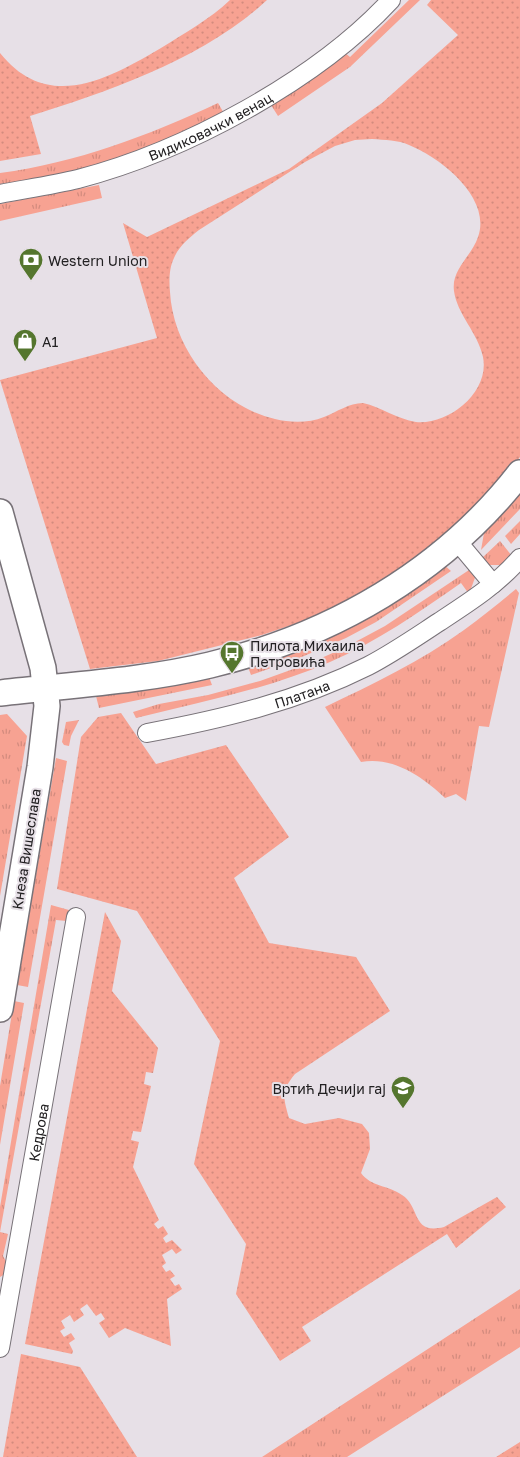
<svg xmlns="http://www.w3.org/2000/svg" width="520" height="1457" viewBox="0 0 520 1457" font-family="'Golos Text',sans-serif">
<defs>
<pattern id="grass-tufts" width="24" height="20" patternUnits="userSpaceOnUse" patternTransform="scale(1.25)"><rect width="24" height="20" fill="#f7a292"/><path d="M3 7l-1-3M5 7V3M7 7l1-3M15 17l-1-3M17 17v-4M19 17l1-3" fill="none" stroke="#d38b7e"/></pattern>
<pattern id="park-dots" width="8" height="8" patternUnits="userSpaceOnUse" patternTransform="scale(1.25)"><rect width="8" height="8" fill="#f7a292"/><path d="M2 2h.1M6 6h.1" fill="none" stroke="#d38b7e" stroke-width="1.8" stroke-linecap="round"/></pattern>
</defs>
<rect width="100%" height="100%" fill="#e7e0e7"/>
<path fill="url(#grass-tufts)" d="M 409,0 L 420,0 L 350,67 L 278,116 L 271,105 L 344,52 L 350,57 Z
M 218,103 L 225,115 L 118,159 L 51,177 L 0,184 L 0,173 C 76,163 150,135 218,103 Z
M 99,185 L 102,198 L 0,221 L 0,204 Z
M 520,493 L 520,509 L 481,550 L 484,533 Z
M 520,521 L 520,534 L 511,544 L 505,536 Z
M 500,541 L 512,556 L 502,565 L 488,565 L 482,558 Z
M 443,564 L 451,571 L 376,622 L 346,638 L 297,659 L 251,675 L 248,667 L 319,641 L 354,624 Z
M 472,568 L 476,575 L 469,594 L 461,583 C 419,612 377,642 330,662 C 268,689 201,702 136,718 L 133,712 L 159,704 L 208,695 L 260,681 L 310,663 L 344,648 L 385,626 Z
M 516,589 L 519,593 L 489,727 L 479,726 L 466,801 L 456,794 L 445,798 C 423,777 393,756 361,762 L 325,707 C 373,684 421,661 464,630 C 482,617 499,603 516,589 Z
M 209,677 L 212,685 L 99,708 L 96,696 Z
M 7,714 L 27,736 L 0,896 L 0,715 Z
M 79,720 L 71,736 L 69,746 L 64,745 L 62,742 L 66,722 Z
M 56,758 L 67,761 L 28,987 L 17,985 Z
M 51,905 L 69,910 L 67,921 L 56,920 L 0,1232 L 8,1234 L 3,1256 L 7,1263 L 5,1274 L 0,1277 L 0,1207 Z
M 14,1001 L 24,1003 L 0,1145 L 0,1086 Z
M 520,1289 L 520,1347 L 347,1457 L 262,1457 Z"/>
<path fill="url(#park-dots)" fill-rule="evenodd" d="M 230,0 L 267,0 C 205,58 110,91 30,116 L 41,154 L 0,161 L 0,53 C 48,113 108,79 161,48 C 185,33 210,19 230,0 Z
M 431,0 L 520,0 L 520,457 L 507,475 L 426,554 L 378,584 L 318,616 L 262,635 L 158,661 L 90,669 L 0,380 L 157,338 L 123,223 L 147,237 L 289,169 L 382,103 L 458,35 L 427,5 ZM 372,139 C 385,140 398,140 409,145 C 441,158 492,198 478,237 C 472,256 451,269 454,291 C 457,314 478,333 483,357 C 490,392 449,425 416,422 C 397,419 381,407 363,403 C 349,403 337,412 324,417 C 309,423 291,423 275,419 C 218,406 173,349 170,292 C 169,281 169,268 174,258 C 179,246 189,238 199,230 L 305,162 L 335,146 L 355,140 Z
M 121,713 L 156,764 L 226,745 L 289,837 L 234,878 L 269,943 L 356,957 L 390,1011 L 295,1074 C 281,1091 283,1097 289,1118 L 305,1124 L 339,1118 L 362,1124 L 369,1133 L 370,1149 L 361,1173 C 371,1187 388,1185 402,1195 C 421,1207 411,1235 444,1227 L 497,1197 L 506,1207 L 456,1248 L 447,1234 L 302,1327 L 311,1341 L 280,1361 L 236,1294 L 246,1244 L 194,1164 L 220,1041 L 137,911 L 57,889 L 81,737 L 98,717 Z
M 105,912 L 121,941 L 112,991 L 158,1048 L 153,1073 L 146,1072 L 144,1084 L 151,1086 L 141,1132 L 133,1131 L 131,1140 L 139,1142 L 133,1167 L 159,1220 L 154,1224 L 158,1229 L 163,1226 L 168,1234 L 163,1238 L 166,1243 L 172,1240 L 182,1250 L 176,1254 L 172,1249 L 162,1255 L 166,1263 L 162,1266 L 166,1272 L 170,1270 L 175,1276 L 170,1279 L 175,1286 L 179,1284 L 182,1289 L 167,1299 L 171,1346 L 125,1328 L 109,1338 L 99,1323 L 105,1319 L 101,1313 L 96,1316 L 87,1304 L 80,1309 L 84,1315 L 74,1322 L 70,1315 L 61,1321 L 65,1328 L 60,1331 L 64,1337 L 71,1333 L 75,1339 L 69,1343 L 73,1351 L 72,1354 L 25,1344 Z
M 21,1354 L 80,1367 L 137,1457 L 3,1457 Z
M 520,1442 L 520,1457 L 496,1457 Z"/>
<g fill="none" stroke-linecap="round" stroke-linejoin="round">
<defs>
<g id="minor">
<path id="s1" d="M 0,194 C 26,189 53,185 78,179 C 185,151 316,81 391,0"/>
<path d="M 457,541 L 493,584"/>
<path id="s2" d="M 147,733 C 223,719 298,701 368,666 C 393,653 416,637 439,622 C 468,603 498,584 520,558"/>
<path id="s3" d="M 0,1348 L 76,917"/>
</g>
<path id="secondary" d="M 0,512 L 43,668 L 47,706 L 40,767 L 0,1009
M 0,693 C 69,685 143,681 210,665 C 332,636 443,572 520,473"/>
</defs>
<use href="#minor" stroke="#787278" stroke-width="20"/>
<use href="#secondary" stroke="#787278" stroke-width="28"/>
<use href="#minor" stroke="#fff" stroke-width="18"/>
<use href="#secondary" stroke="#fff" stroke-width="25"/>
</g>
<defs>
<symbol id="bank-pin" viewBox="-11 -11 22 30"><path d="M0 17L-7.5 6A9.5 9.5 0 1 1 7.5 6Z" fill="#55762e" stroke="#e7e0e7"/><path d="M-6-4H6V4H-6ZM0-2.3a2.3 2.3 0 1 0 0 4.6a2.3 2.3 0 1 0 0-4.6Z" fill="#fff"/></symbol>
<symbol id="shop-pin" viewBox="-11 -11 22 30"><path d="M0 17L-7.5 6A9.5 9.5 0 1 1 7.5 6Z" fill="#55762e" stroke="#e7e0e7"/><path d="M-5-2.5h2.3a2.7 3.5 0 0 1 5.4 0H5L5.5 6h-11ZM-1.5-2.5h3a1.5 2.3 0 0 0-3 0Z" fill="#fff"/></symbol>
<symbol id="bus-pin" viewBox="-11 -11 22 30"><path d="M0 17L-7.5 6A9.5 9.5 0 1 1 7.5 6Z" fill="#55762e" stroke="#e7e0e7"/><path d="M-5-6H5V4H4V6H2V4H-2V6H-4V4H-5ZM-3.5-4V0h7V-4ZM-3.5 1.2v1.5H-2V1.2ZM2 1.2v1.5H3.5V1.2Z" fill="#fff"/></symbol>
<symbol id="school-pin" viewBox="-11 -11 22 30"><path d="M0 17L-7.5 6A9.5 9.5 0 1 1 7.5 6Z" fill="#55762e" stroke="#e7e0e7"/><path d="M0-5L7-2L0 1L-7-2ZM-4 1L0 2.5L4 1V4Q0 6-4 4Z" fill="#fff"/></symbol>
</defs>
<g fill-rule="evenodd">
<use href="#bank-pin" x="17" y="246" width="28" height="38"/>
<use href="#shop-pin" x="11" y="327" width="28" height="38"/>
<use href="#bus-pin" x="218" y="639" width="28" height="38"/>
<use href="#school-pin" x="389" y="1074" width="28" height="38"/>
</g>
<g text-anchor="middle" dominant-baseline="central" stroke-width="4" stroke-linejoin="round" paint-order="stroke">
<g font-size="14" fill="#222022" stroke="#e7e0e7">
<text stroke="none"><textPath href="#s1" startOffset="222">Видиковачки венац</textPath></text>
<text stroke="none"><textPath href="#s2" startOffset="160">Платана</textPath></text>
<text transform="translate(26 849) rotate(-81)">Кнеза Вишеслава</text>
<text stroke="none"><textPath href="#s3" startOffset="219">Кедрова</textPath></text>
</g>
<g font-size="14" fill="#222022" stroke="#e7e0e7" text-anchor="start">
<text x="48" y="260">Western Union</text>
<text x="42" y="341">A1</text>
<text x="250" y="645">Пилота Михаила<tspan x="250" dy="16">Петровића</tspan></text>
<text x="386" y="1088" text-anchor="end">Вртић Дечији гај</text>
</g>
</g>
</svg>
